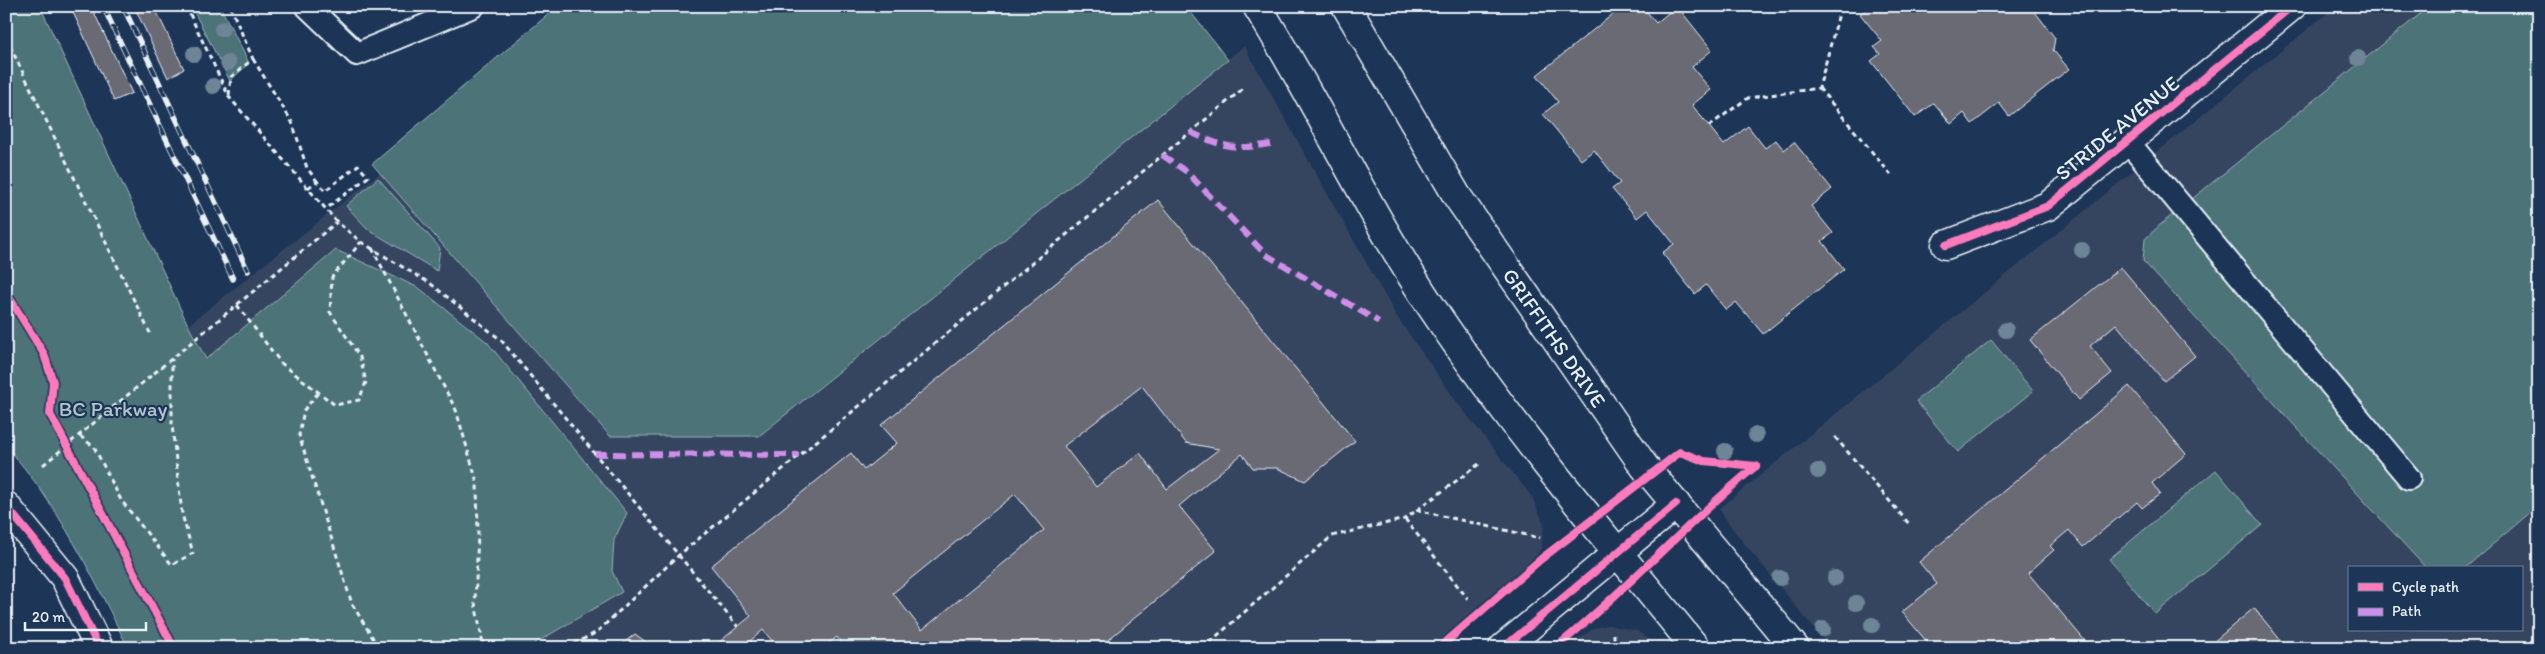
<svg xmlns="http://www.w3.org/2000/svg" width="2545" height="654" viewBox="0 0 2545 654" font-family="Itim,sans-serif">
<rect width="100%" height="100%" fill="#1d3557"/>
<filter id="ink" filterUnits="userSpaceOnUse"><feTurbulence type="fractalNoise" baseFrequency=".02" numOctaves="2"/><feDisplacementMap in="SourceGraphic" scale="10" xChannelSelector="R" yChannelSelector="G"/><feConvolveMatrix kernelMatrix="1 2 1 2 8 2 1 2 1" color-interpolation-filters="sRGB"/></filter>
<g filter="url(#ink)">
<path fill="#344560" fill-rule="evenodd" d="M 2336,6 L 2539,6 L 2539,648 L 1830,648 L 1735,532 L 1719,509 ZM 2349,568 L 2521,568 L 2521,630 L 2349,630 Z
M 1244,46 L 1397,317 L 1459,405 L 1532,497 L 1544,524 L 1541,549 L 1527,568 L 1431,648 L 363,648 L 188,325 L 380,173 L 610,436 L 759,436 Z
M 1608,625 L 1637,631 L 1651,641 L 1657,648 L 1566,648 L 1594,628 Z"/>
<path fill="#4b7378" stroke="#9ab2b8" d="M 6,6 L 40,6 L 188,325 L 206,359 L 336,250 L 419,288 L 487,342 L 627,513 L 614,540 L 612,571 L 622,592 L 527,648 L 128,648 C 93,576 59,506 6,446 Z
M 191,6 L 220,6 L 249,63 L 230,81 Z
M 558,6 L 1186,6 L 1228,60 L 759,436 L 610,436 L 372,164 Z
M 2430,6 L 2539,6 L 2539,505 L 2465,568 L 2426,568 L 2143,261 L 2145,239 L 2160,225 Z
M 378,178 L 440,248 L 437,271 L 369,230 L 346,206 Z
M 1991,340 L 2033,391 L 1958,452 L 1916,401 Z
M 2216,470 L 2262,525 L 2155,614 L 2109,559 Z"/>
<path fill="#6a6a74" stroke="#e8f1f8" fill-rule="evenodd" d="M 70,6 L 91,6 L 132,93 L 114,101 Z
M 134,6 L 154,6 L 184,69 L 168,78 Z
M 1623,6 L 1642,6 L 1656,23 L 1677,6 L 1712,50 L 1692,67 L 1711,90 L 1692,105 L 1724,145 L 1748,126 L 1765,148 L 1776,140 L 1784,150 L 1794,142 L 1832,189 L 1811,206 L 1833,233 L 1822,241 L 1844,269 L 1763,334 L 1736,302 L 1726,310 L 1706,285 L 1695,294 L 1662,253 L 1674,244 L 1647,210 L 1637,218 L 1612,189 L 1620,183 L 1594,150 L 1581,160 L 1543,114 L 1558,102 L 1537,75 Z
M 1871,6 L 2034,6 L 2032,8 L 2055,38 L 2053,50 L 2069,69 L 2009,116 L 1999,103 L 1972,124 L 1964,113 L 1951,124 L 1934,103 L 1915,117 L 1871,61 L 1880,54 L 1874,47 L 1882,41 L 1860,14 Z
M 1158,200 L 1355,441 L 1305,481 L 1277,468 L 1253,468 L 1242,454 L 1179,506 L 1216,551 L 1098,648 L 1070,648 L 1063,639 L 1051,648 L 845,648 L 837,637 L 823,648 L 778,648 L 763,630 L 742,648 L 712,648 L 751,616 L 711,566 L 851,453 L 864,470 L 897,443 L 881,425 ZM 1142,386 L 1186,443 L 1219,449 L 1167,489 L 1140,453 L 1096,487 L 1064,446 ZM 1015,494 L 1044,530 L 922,630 L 893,593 Z
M 2121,267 L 2195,356 L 2164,381 L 2116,324 L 2090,346 L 2112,373 L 2079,400 L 2030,340 Z
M 2129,386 L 2186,454 L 2152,483 L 2160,494 L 2142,508 L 2137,502 L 2083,547 L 2069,530 L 2050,546 L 2054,550 L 2028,573 L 2091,648 L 1932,648 L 1902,612 L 1937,584 L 1919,562 Z
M 2254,608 L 2287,648 L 2206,648 Z
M 635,634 L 654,648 L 617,648 Z"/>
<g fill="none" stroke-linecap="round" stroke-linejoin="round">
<defs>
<path id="lane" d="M 307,6 L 357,54 L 473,6
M 2128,142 L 2409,478"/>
<path id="street" d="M 1946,245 L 2048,206 L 2292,6
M 6,506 L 65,578 L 99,648"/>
<g id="secondary">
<path d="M 1257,6 C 1322,110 1373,223 1443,324 C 1520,437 1609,542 1696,648"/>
<path id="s1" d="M 1346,6 L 1457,196 L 1644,466 L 1795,648"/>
<path d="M 1503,648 L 1676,504"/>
</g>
</defs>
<use href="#lane" stroke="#e8f1f8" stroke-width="26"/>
<use href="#street" stroke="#e8f1f8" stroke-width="31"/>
<use href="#secondary" stroke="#e8f1f8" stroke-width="31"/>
<path stroke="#e8f1f8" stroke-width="3" stroke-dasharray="5 4" stroke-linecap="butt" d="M 186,6 L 229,97 L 337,222 L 361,242 L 431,284 L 501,340 L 738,627
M 6,38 L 150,333
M 253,59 L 292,122 L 307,168 L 317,181
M 1819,88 L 1892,176
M 229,95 L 231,77 L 253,59 L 230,6
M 1709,126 L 1748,98 L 1819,88 L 1840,10 L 1845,6
M 308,188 L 317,181 L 325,191 L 358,165 L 368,177 L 327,208
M 372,248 L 456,410 L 477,482 L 478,534 L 475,603 L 484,648
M 237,305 L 281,363 L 335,405 L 359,400 L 366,382 L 360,357 L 330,312 L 332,277 L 361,242
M 318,393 L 304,410 L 299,435 L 352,604 L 379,648
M 80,436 L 94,447 L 121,500 L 172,565 L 193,553 L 182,514 L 172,425 L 172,359
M 1835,437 L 1910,525
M 43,465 L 337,222
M 1416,510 L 1540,538
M 1405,519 L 1468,599
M 750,641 L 755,648
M 566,648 L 597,632 L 679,555 L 1245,87
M 1203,648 L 1332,536 L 1405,519 L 1479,464
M 1614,648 L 1614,631"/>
<use href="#lane" stroke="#1d3557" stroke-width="22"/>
<use href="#street" stroke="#1d3557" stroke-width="28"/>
<use href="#secondary" stroke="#1d3557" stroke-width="28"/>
<defs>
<path id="rail" d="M 103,6 L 233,279
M 123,6 L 248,271"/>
</defs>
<use href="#rail" stroke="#e8f1f8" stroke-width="5.5"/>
<use href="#rail" stroke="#1d3557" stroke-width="4" stroke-dasharray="11" stroke-linecap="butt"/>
<path stroke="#ce8fe9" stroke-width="6" stroke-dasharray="12 6" stroke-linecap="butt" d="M 1190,132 C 1227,149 1236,150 1276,143
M 1162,155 L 1187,172 L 1265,254 L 1379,322
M 595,454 L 799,455"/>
<defs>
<path id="cycleway" d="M 1946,245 L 2048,206 L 2292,6
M 6,292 L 44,354 L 53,382 L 50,414 L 174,648
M 6,506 L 65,578 L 99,648
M 1439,648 L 1541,559 L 1680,452 L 1704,461 L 1756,466
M 1503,648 L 1676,504
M 1555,648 C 1626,591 1686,523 1756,466"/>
</defs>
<use href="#cycleway" stroke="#1d3557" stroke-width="11"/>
<use href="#cycleway" stroke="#fd7abc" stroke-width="8"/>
</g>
<g fill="#6e8497">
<circle cx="222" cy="29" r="8"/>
<circle cx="194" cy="54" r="8"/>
<circle cx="2358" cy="58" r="8"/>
<circle cx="228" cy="63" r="8"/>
<circle cx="213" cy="86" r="8"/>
<circle cx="2082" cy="250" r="8"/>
<circle cx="2006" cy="330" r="8"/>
<circle cx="1756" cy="435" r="8"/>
<circle cx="1725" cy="451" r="8"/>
<circle cx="1818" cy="471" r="8"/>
<circle cx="1780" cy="578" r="8"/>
<circle cx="1835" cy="578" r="8"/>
<circle cx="1856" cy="603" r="8"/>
<circle cx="1872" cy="625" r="8"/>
<circle cx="1823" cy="629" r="8"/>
</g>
</g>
<g text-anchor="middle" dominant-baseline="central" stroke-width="4.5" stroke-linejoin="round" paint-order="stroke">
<g font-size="21" fill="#e8f1f8" stroke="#1d3557">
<text transform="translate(2117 128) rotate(-39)">STRIDE AVENUE</text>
<text stroke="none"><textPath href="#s1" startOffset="392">GRIFFITHS DRIVE</textPath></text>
</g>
<g font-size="21" fill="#b1c5cb" stroke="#1d3557">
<text x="113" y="408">BC Parkway</text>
</g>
</g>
<rect width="2545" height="654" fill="none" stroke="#1d3557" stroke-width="25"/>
<rect x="12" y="12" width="2520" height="629" fill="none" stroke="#e8f1f8" stroke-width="2" filter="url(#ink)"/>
<rect x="2348" y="566" width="175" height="65" fill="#1d3557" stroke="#6e8097"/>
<rect x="2358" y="583" width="25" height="8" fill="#fd7abc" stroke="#6e8097"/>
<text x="2392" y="592" font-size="15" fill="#e8f1f8">Cycle path</text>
<rect x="2358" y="608" width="25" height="8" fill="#ce8fe9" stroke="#6e8097"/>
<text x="2392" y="616" font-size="15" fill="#e8f1f8">Path</text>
<path d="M25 622v8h121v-8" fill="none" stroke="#e8f1f8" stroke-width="2.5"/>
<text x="32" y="622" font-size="15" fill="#e8f1f8" stroke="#1d3557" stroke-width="4" paint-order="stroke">20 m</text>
</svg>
